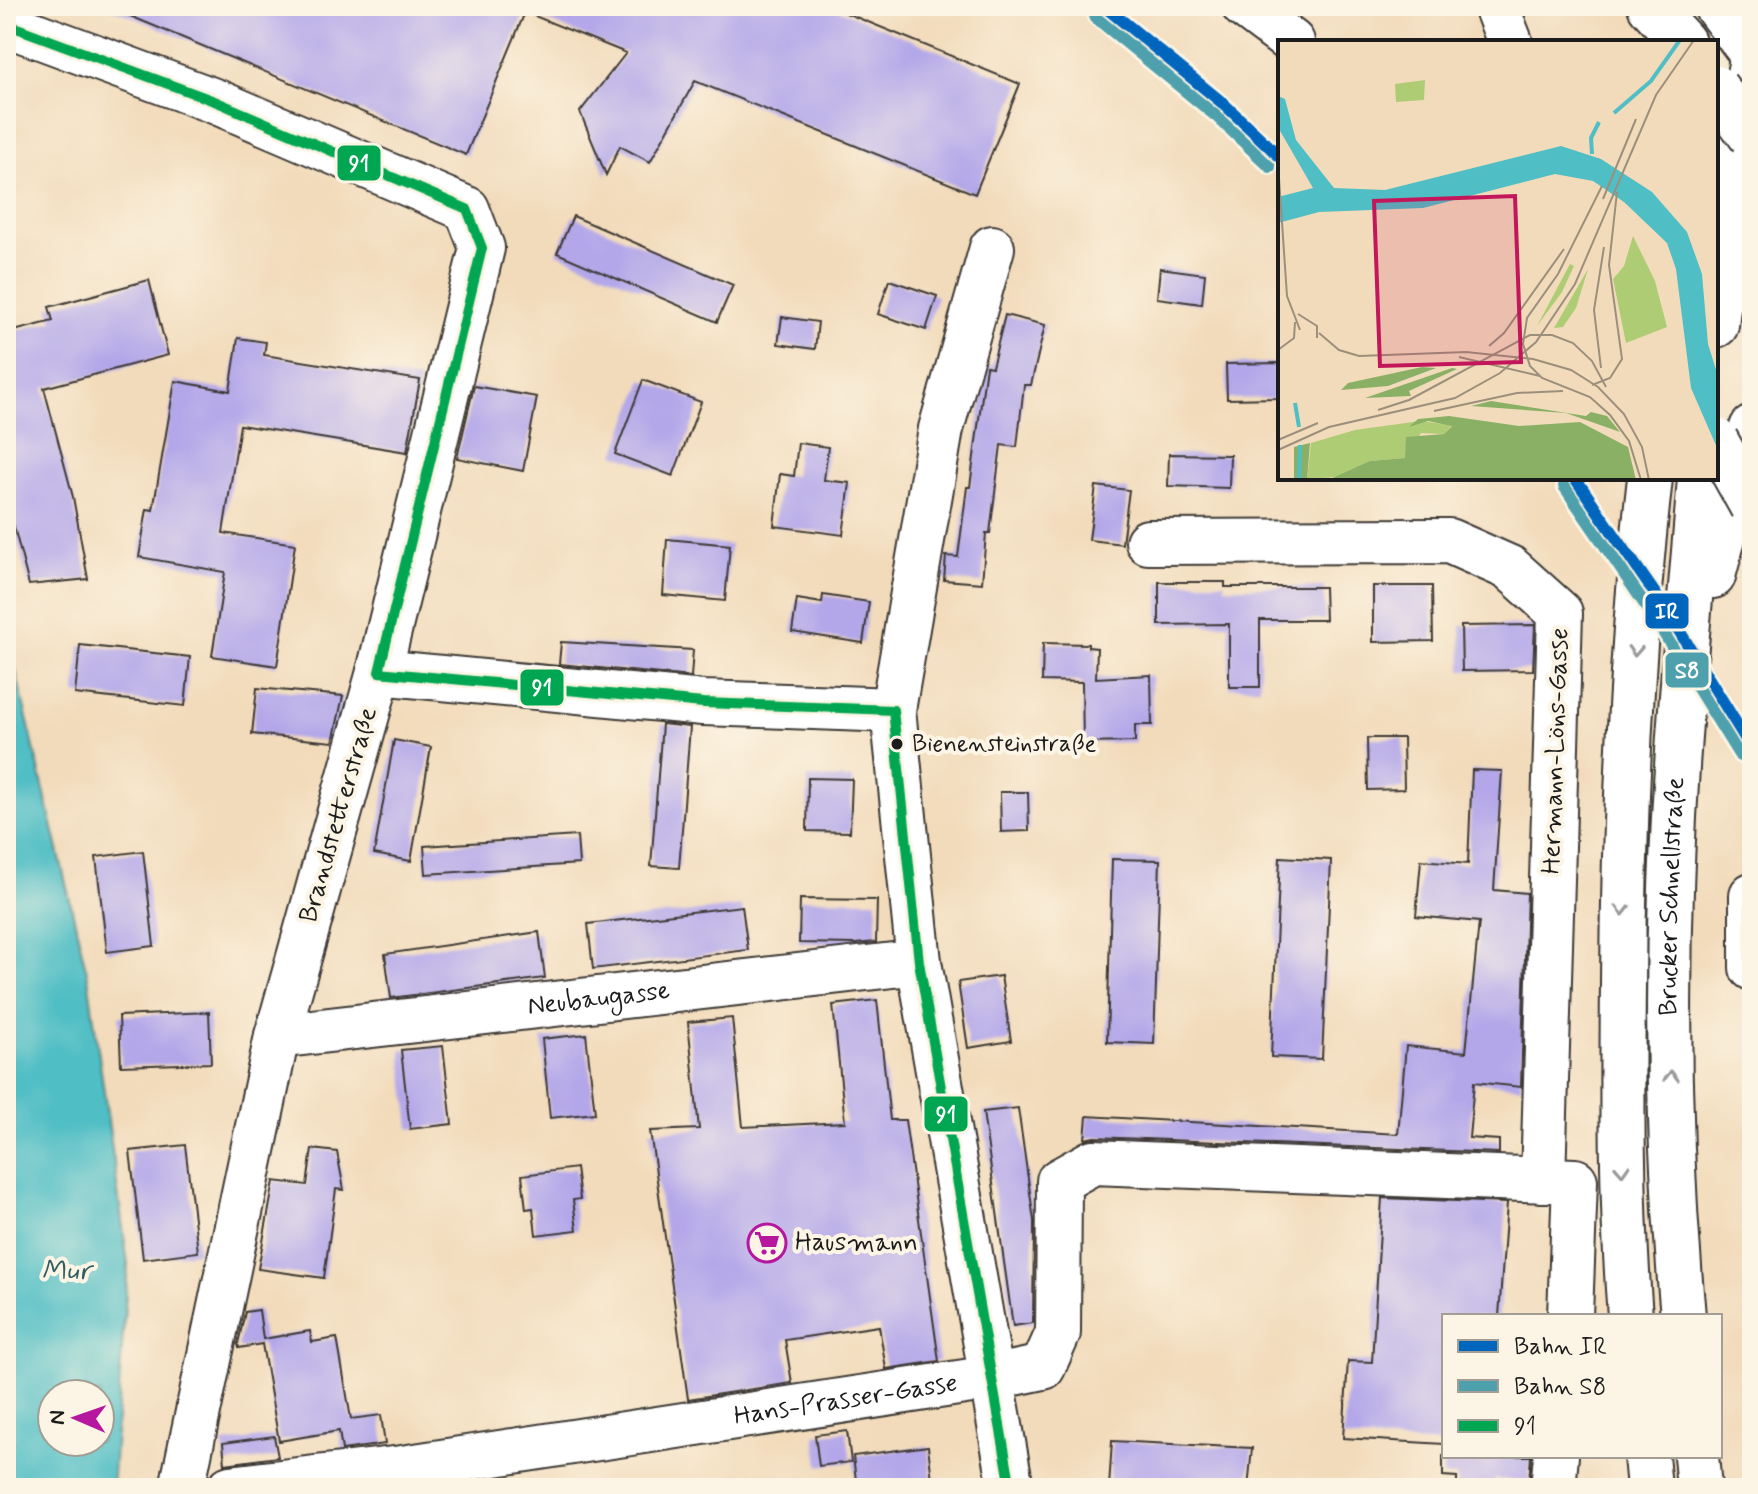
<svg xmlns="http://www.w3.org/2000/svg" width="1758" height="1494" viewBox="0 0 1758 1494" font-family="Mynerve,sans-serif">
<rect width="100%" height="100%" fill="#fcf5e5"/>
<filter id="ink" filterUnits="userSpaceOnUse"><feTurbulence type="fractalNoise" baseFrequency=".0125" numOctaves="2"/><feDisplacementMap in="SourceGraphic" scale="16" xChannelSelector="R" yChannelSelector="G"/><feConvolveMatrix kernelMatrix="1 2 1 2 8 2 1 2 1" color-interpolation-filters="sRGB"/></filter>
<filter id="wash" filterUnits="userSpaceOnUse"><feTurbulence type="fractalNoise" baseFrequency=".006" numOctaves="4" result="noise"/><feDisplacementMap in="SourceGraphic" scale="32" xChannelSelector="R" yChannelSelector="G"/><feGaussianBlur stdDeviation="1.8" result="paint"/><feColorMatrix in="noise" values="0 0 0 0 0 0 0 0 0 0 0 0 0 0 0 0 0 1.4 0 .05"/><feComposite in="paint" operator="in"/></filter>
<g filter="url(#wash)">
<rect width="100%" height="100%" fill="#f2dbbb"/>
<path fill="#4fbec5" stroke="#366d70" stroke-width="2" fill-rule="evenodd" d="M 6,629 L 88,977 L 128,1264 L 112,1488 L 6,1488 ZM 52,1394 L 100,1394 L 100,1442 L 52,1442 Z"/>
<g id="blocks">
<path fill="#b3a7e9" d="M 106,6 L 829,6 L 1020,84 L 975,194 L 695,81 L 650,162 L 620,146 L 606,175 L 580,112 L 626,53 L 525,12 L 466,155 Z
M 573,216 L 733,285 L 717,322 L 557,253 Z
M 1160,268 L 1205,274 L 1202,304 L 1157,298 Z
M 149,280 L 168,355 L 44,388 L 73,497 L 88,579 L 29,585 L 6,496 L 6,333 L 53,321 L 49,307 Z
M 889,280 L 937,296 L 926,330 L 878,314 Z
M 1005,315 L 1045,325 L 1031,385 L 1024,385 L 1017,447 L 1001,445 L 990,533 L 986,533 L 982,583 L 944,580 L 946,556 L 958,557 L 967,487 L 970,487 L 986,366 L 992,367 Z
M 782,317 L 818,322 L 815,349 L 778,344 Z
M 238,338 L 266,342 L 264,355 L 420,380 L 407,452 L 240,425 L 223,533 L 295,544 L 277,666 L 212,656 L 225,572 L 139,557 L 147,509 L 153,510 L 175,381 L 230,391 Z
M 1280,363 L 1280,398 L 1227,399 L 1226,364 Z
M 643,380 L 701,402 L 673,476 L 615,454 Z
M 474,386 L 537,397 L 523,471 L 457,458 Z
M 798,443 L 828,447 L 824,480 L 850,483 L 843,535 L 774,526 L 780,474 L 794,476 Z
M 1169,454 L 1230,455 L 1229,488 L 1168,486 Z
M 1096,486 L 1129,490 L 1122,544 L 1089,540 Z
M 667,539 L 730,545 L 725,601 L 663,595 Z
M 1159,582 L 1225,582 L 1225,587 L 1324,587 L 1325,620 L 1260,620 L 1260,687 L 1229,687 L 1229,624 L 1159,625 Z
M 1373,586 L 1432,586 L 1433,641 L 1373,642 Z
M 823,595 L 869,602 L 863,643 L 792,632 L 797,599 L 822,603 Z
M 1535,625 L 1533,670 L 1462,671 L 1461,626 Z
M 561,642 L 693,650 L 691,677 L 559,664 Z
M 1043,643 L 1088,644 L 1088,647 L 1097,648 L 1096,678 L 1151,675 L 1152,725 L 1135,725 L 1135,742 L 1083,743 L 1082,682 L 1042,681 Z
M 80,645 L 190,657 L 185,706 L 75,694 Z
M 257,688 L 343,696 L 333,742 L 252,734 Z
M 662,724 L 690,727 L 679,868 L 651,866 Z
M 1367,738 L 1403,738 L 1404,789 L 1368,790 Z
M 394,740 L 431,747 L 411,861 L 374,854 Z
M 1472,770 L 1502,771 L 1494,890 L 1527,893 L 1521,1087 L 1474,1082 L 1469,1138 L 1499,1140 L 1499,1153 L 1094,1137 L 1085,1139 L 1087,1116 L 1398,1134 L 1406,1046 L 1466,1052 L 1479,922 L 1416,916 L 1421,860 L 1468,864 Z
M 808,778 L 852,779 L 850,832 L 807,831 Z
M 1000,792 L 1028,792 L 1029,831 L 1001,832 Z
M 577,836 L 579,864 L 426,874 L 424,846 Z
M 143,851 L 154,946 L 107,952 L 96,857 Z
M 1280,857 L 1331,860 L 1322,1059 L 1271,1057 Z
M 1112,859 L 1160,860 L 1154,1044 L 1107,1042 Z
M 800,899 L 877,900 L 876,942 L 855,944 L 799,943 Z
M 742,906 L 748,950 L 593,969 L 588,924 Z
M 539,932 L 545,978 L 391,998 L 385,954 Z
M 1001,976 L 1011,1041 L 968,1048 L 958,982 Z
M 877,1000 L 890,1120 L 905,1120 L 939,1361 L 886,1369 L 879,1326 L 785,1340 L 792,1383 L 688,1399 L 650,1131 L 699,1129 L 688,1022 L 732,1018 L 743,1127 L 845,1122 L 833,1005 Z
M 209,1012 L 211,1063 L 121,1066 L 119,1016 Z
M 586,1034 L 595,1113 L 550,1118 L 542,1039 Z
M 443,1046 L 452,1124 L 410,1129 L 401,1050 Z
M 1018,1108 L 1034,1221 L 1033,1323 L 1013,1326 L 983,1112 Z
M 185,1145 L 198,1252 L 143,1259 L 130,1151 Z
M 312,1149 L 337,1152 L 344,1190 L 336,1189 L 324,1278 L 258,1269 L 274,1181 L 307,1185 Z
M 576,1168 L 580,1199 L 573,1200 L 577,1230 L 536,1235 L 533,1208 L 526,1209 L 522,1175 Z
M 1382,1198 L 1507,1203 L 1499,1316 L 1444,1316 L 1444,1444 L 1343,1438 L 1348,1361 L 1372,1362 Z
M 259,1310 L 263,1339 L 310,1331 L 312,1342 L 337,1338 L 351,1419 L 381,1415 L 385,1444 L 342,1450 L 339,1431 L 279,1441 L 262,1344 L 239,1348 L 238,1344 L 245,1312 Z
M 847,1431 L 851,1462 L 819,1466 L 815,1435 Z
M 274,1436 L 278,1457 L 225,1464 L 223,1443 Z
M 1112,1441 L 1252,1448 L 1248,1488 L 1109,1488 Z
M 928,1446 L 933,1488 L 857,1488 L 853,1456 Z
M 1443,1456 L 1531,1456 L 1529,1481 L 1495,1479 L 1494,1488 L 1457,1488 L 1457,1477 L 1443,1476 Z"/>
</g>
</g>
<g filter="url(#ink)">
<use href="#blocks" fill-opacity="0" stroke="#3c3934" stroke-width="2"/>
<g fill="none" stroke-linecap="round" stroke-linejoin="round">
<defs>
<g id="minor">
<path d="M 6,24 L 217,102 L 467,209 L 482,248 L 379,672 L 277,1036 L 182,1488"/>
<path d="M 992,248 L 941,429 L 893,710 L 919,962 L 1011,1488"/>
<path d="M 1148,542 L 1449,541 L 1510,568 L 1560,613 L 1543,1180"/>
<path d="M 379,672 L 703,703 L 893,710"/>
<path d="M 1752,895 L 1752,968"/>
<path id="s1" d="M 277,1036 L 919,962"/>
<path id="s2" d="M 230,1488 L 402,1468 L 991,1378 L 1043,1367 L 1058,1333 L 1059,1181 L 1093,1162 L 1575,1181 L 1570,1316"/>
<path d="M 1553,1488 L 1556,1456"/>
</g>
<g id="highway">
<path d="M 1244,6 L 1292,42"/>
<path d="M 1496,6 L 1510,42"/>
<path d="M 1650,6 L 1683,42"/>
<path d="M 1716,6 L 1752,54"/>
<path d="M 1716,325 L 1738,133 L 1752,59"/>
<path d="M 1713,576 L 1752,428"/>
<path d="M 1630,1316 C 1621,1205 1622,1093 1623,982 C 1624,814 1631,645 1650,478"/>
<path id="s3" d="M 1683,1316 C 1666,1129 1665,938 1678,751 C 1684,660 1693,569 1700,478"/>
<path d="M 1646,1456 L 1649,1488"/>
<path d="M 1696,1456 L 1699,1488"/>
</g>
</defs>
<use href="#minor" stroke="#3c3934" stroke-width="48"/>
<use href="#highway" stroke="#3c3934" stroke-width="48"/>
<use href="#minor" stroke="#fff" stroke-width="44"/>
<use href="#highway" stroke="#fff" stroke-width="44"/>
<defs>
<path id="highway-bridge" d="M 1716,88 L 1752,137
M 1716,441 L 1752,506"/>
</defs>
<use href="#highway-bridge" stroke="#3c3934" stroke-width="48" stroke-linecap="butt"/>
<use href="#highway-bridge" stroke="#fff" stroke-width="44"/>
<defs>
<path id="bus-1" d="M 6,24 L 217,102 L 467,209 L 482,248 L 379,672 L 703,703 L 893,710 L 919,962 L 1011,1488
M 1752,895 L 1752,968"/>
</defs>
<use href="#bus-1" stroke="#fcf5e5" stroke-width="16"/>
<use href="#bus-1" stroke="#00a651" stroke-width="10"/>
<defs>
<path id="rail-1" d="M 1104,6 L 1225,105 L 1280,157
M 1575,478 L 1667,611 L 1752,749"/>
<path id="rail-2" d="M 1095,17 L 1216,116 L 1270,167
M 1564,486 L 1655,619 L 1740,756"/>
</defs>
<use href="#rail-1" stroke="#fcf5e5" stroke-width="18"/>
<use href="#rail-2" stroke="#fcf5e5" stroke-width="18"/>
<use href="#rail-1" stroke="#0065bd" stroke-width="12"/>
<use href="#rail-2" stroke="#4fa0ad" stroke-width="12"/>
</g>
<defs><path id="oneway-chevron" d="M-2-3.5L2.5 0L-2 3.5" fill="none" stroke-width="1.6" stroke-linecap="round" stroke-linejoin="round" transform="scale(2)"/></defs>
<g stroke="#999">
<use href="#oneway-chevron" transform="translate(1635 651) rotate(93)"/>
<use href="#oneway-chevron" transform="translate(1623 910) rotate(91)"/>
<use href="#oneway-chevron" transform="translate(1671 1076) rotate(-90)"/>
<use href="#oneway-chevron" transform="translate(1622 1170) rotate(87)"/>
</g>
</g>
<defs>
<symbol id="supermarket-ring" viewBox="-11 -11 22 22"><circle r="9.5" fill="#fcf5e5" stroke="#b5179e" stroke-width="1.5"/><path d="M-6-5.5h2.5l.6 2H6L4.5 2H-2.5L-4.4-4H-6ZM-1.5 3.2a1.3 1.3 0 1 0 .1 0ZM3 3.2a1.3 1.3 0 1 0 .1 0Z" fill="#b5179e"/></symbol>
</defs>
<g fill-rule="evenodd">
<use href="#supermarket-ring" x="745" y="1221" width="44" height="44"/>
</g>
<circle fill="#1c1c1c" stroke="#fcf5e5" stroke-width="3" cx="897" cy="744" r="7"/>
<g text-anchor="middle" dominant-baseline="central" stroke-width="8" stroke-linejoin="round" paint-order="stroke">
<g font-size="24" fill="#1c1c1c" stroke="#fcf5e5" text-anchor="start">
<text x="912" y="744">Bienensteinstraße</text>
</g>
<g font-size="26" fill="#1c1c1c" stroke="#fcf5e5">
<text transform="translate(1556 751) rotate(-88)">Hermann-Löns-Gasse</text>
<text transform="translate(339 815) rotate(-74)">Brandstetterstraße</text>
<text stroke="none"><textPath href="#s3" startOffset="420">Brucker Schnellstraße</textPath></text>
<text stroke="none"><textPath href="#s1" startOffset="324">Neubaugasse</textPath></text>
<text stroke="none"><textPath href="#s2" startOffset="622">Hans-Prasser-Gasse</textPath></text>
</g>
<g font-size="26" fill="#1c1c1c" stroke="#fcf5e5" text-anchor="start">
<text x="795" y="1243">Hausmann</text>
</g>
<g font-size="28" font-style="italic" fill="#305d60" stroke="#fcf5e5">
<text x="66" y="1271">Mur</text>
</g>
</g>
<g transform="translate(1278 40)">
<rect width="440" height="440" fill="#f2dbbb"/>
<path d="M 147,40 L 146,60 L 118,62 L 117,44 ZM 355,196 L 377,241 L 389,287 L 348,303 L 335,239 L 346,226 ZM 292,224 L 296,226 L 284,252 L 259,286 ZM 310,229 L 298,268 L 285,287 L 276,288 ZM 142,381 L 174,385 L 166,394 L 143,393 L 127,418 L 92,421 L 65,436 L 29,440 L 33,403 L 77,390 Z" fill="#aecc74"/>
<path d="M 144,327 L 158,328 L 110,346 L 63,350 L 70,343 ZM 174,328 L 179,329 L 131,351 L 133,356 L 87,358 ZM 213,361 L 308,376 L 313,372 L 329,376 L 342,392 L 288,373 L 193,366 ZM 171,376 L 241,386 L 302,382 L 350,407 L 358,440 L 50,440 L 92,421 L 127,418 L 128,397 L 166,394 L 174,386 L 150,381 L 131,387 L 140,379 ZM 32,403 L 29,440 L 16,440 L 16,407 Z" fill="#8ab066"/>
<path d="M 0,56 L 7,59 L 18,100 L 56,148 L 107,150 L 283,106 L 323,119 L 374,152 L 409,192 L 424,234 L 430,304 L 440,336 L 440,410 L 413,348 L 398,229 L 389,203 L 346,162 L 315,141 L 277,134 L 145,168 L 41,172 L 0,183 L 0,157 L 35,148 L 1,89 Z" fill="#4fbec5"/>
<path fill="none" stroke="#4fbec5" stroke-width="4" d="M 336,73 L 373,41 L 402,0M 314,114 L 313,98 L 321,82M 17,363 L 21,387M 21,440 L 22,405"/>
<path fill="none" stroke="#9c8f7b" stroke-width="2" d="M 0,123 L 9,256 L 22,290M 324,146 L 280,234 L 249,278 L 245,304 L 252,326 L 264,338 L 312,357 L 332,375 L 351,401 L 363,440M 325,159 L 358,79M 20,274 L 39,286 L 39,298M 41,293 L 61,310 L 81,316 L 188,312 L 255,319 L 293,330 L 320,347 L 346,374 L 364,407 L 371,440M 211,306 L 226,293 L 286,209M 0,310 L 16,298 L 17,282M 181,317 L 262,336M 323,328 L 316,270 L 326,207M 314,345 L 332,338 L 344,319 L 331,225 L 339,152M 100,370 L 131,360 L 252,295 L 274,295 L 295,303 L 314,321 L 328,347M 156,371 L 239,353 L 285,351M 0,400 L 40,383M 0,410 L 51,387 L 177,358 L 222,333 L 258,302 L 297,244 L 378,55 L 416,0"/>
<path fill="#c2185b" fill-opacity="0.15" stroke="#c2185b" stroke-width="4" d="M 237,156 L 243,322 L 102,326 L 96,161 Z"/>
<rect width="440" height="440" fill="none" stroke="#1c1c1c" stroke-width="4"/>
</g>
<g stroke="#fcf5e5" stroke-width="3">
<rect x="336" y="144" width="46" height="38" rx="8" fill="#00a651"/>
<rect x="1644" y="592" width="46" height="38" rx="8" fill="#0065bd"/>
<rect x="1664" y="651" width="46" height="38" rx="8" fill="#4fa0ad"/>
<rect x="519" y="668" width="46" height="39" rx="8" fill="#00a651"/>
<rect x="923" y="1095" width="46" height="38" rx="8" fill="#00a651"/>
</g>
<g font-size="22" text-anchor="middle" font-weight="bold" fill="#fff">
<text x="359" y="171">91</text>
<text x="1667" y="619">IR</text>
<text x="1687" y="678">S8</text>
<text x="542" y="695">91</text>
<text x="946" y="1122">91</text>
</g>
<rect width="1758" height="1494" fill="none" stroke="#fcf5e5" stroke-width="32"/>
<rect x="1442" y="1314" width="280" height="144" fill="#fcf5e5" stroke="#a29e95" stroke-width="2"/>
<rect x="1458" y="1340" width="40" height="12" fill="#0065bd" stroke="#a29e95" stroke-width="2"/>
<text x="1514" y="1354" font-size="24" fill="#1c1c1c">Bahn IR</text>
<rect x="1458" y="1380" width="40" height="12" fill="#4fa0ad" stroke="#a29e95" stroke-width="2"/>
<text x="1514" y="1394" font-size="24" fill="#1c1c1c">Bahn S8</text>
<rect x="1458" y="1420" width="40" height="12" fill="#00a651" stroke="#a29e95" stroke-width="2"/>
<text x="1514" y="1434" font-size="24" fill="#1c1c1c">91</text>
<g transform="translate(76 1418) rotate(272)"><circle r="38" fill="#fcf5e5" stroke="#a29e95" stroke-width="2"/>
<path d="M0-6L14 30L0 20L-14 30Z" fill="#b5179e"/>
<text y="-12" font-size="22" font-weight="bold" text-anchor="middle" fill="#1c1c1c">N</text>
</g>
</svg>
